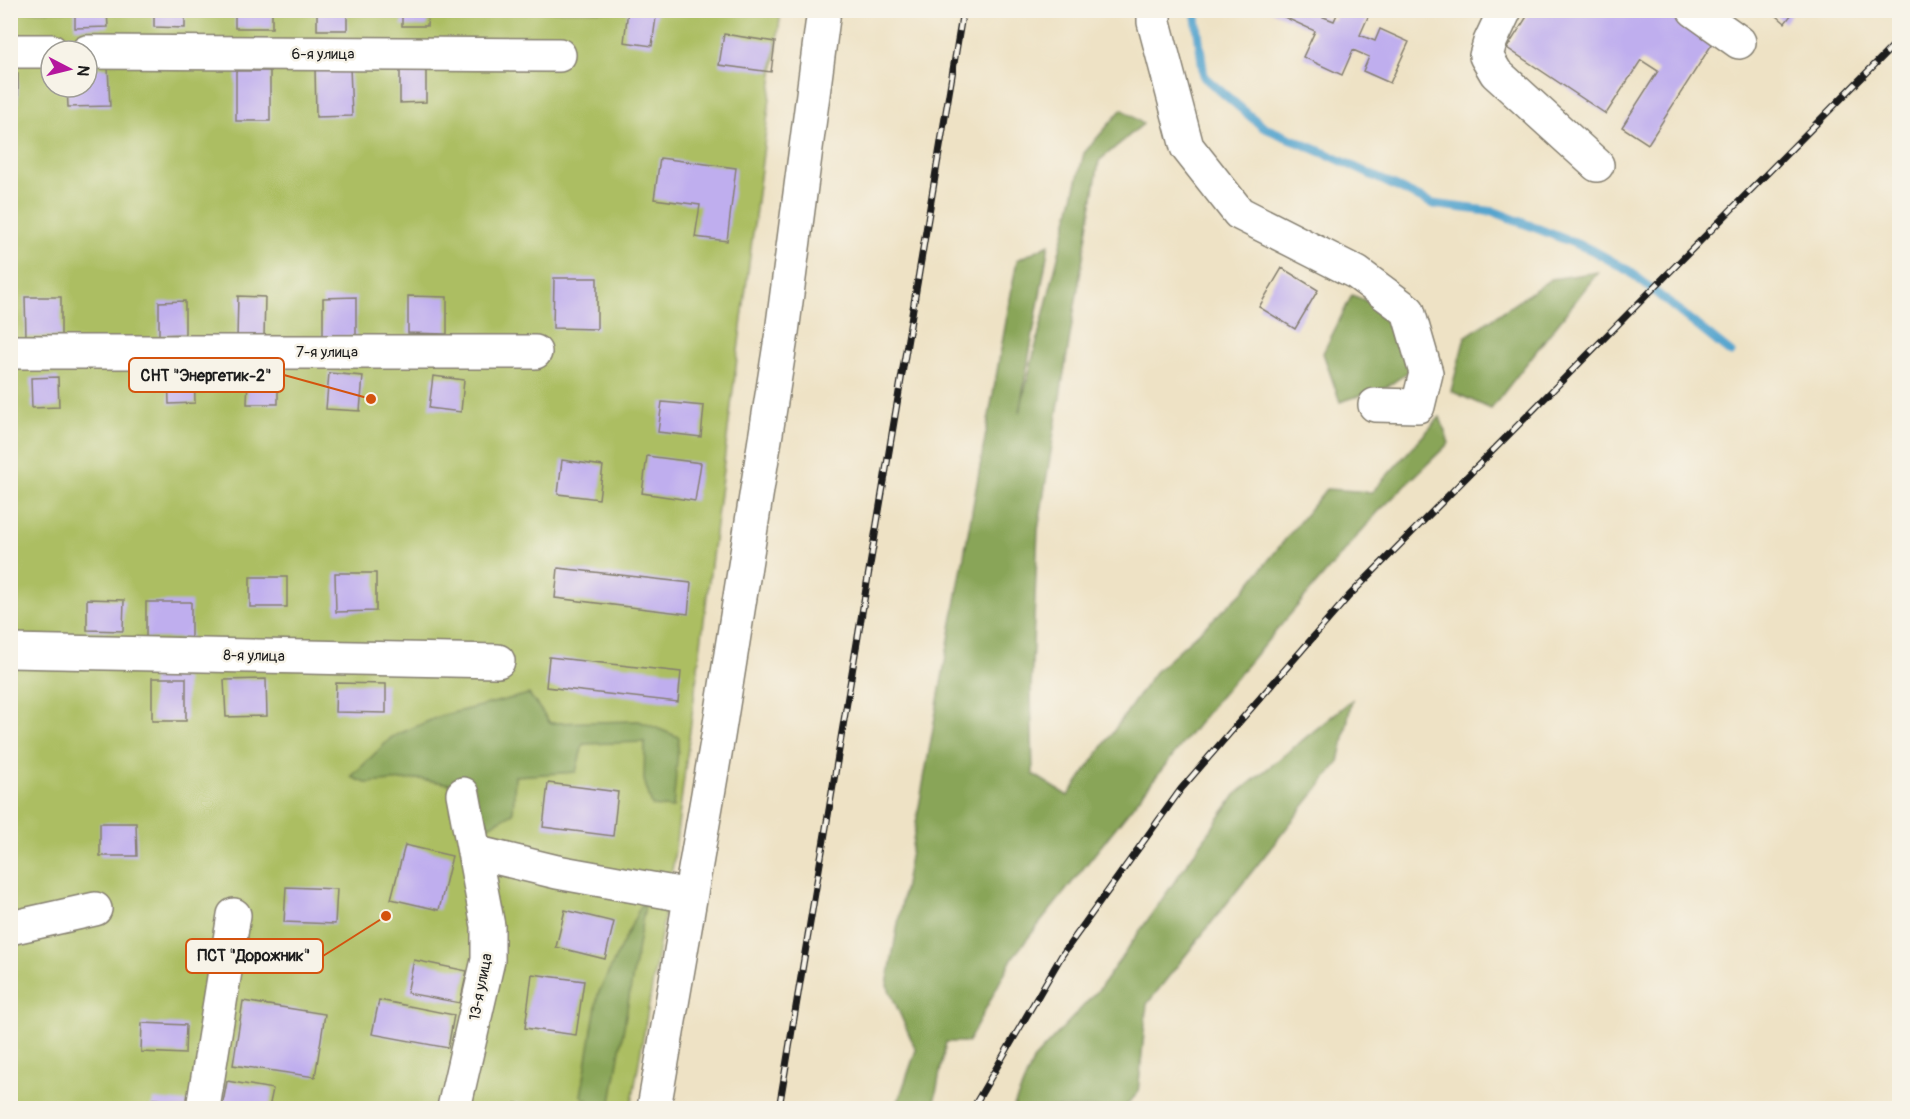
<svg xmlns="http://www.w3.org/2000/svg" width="1910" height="1119" viewBox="0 0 1910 1119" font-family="Pangolin,sans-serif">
<rect width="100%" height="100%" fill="#f7f3e8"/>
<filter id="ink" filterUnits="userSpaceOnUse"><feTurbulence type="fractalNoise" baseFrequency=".0167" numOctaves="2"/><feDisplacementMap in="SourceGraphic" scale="12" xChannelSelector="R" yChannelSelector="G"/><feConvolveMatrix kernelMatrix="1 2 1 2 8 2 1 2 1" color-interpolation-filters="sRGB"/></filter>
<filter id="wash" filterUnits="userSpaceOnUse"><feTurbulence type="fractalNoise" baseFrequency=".008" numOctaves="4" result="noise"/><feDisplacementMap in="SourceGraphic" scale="24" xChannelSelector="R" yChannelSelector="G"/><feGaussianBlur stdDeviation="1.35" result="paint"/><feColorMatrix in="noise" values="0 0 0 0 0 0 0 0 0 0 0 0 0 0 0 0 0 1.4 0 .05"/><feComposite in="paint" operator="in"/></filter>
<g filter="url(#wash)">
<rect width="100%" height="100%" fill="#eee2c5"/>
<path fill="#acbe62" stroke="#646d3f" stroke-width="1.5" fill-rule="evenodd" d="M 10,11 L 781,11 L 673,865 L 631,1108 L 11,1108 ZM 51,51 L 87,51 L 87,87 L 51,87 Z"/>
<path fill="#89a558" stroke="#52603a" stroke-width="1.5" d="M 1122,109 L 1143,124 L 1099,161 L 1038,530 L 1031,689 L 1033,774 L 1068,796 L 1155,672 L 1242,593 L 1326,489 L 1372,492 L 1440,417 L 1449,443 L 1377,513 L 1217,700 L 1013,957 L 968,1042 L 946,1042 L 933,1108 L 896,1108 L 916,1050 L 887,985 L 1017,260 L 1049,244 L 1019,413 L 1084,153 Z
M 1598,272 L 1491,409 L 1451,391 L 1465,337 L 1551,279 Z
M 1352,295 L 1394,312 L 1415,367 L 1388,386 L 1340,402 L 1323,353 Z
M 529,694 L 550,723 L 639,721 L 679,737 L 673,808 L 652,806 L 644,780 L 645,742 L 583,744 L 576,772 L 515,776 L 513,813 L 489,826 L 468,787 L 420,779 L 366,783 L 351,777 L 392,737 L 440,716 Z
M 1352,700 L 1339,762 L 1147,1004 L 1138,1093 L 1124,1108 L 1013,1108 L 1034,1059 L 1100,988 L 1235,795 Z
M 647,893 L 610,1108 L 599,1108 L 581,1096 L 598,994 Z"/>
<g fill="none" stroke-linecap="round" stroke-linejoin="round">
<path stroke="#55a4ce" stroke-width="9" d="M 1195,10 L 1204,77 L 1263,127 L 1331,156 L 1433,204 L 1495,212 L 1592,250 L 1629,271 L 1731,353"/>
</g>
<g id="blocks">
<path fill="#bfaeee" d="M 75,10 L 107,10 L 108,27 L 75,28 Z
M 154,10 L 185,10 L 185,28 L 154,27 Z
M 235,10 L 272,10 L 272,28 L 235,28 Z
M 317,10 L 347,10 L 347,30 L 317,30 Z
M 402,10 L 428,10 L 427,26 L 402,26 Z
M 628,10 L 657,10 L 652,46 L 624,42 Z
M 1269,10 L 1324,10 L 1321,16 L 1334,21 L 1339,10 L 1371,10 L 1360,35 L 1375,41 L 1380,29 L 1409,42 L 1390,83 L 1363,71 L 1369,57 L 1353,50 L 1342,75 L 1303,57 L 1315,31 Z
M 1531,10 L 1674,10 L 1716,38 L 1648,144 L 1622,127 L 1658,71 L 1641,60 L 1606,114 L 1507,48 Z
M 1770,10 L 1795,10 L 1785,23 Z
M 724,34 L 775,42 L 771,72 L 719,65 Z
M 400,66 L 426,66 L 426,102 L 400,103 Z
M 350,67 L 352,116 L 316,117 L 315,68 Z
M 87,68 L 108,68 L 110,106 L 68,107 L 67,87 L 87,87 Z
M 236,71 L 270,71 L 270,121 L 236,121 Z
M 10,73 L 18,73 L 18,103 L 10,103 Z
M 660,158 L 736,168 L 727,241 L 695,237 L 700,205 L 654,199 Z
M 1282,268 L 1318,290 L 1295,329 L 1259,307 Z
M 554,278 L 597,278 L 597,329 L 553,328 Z
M 238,296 L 265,297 L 264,338 L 237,338 Z
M 408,296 L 447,297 L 447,334 L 408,333 Z
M 25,297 L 61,297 L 61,336 L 26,337 Z
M 356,297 L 356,336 L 323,337 L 323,298 Z
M 185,301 L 185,334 L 159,335 L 159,302 Z
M 194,369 L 195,403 L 169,404 L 168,370 Z
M 329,373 L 363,376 L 360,411 L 326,409 Z
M 433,376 L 464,380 L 461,412 L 429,408 Z
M 58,377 L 59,407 L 32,408 L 31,378 Z
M 248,377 L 278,377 L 278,404 L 247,404 Z
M 662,402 L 704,406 L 701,437 L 658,432 Z
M 647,456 L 701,463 L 695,501 L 642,493 Z
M 562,460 L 603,466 L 599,499 L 558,494 Z
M 558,568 L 691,583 L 688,614 L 555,598 Z
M 335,573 L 376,573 L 376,611 L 336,612 Z
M 250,577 L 287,577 L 287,607 L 250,607 Z
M 87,599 L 124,600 L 123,631 L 87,630 Z
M 146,602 L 191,602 L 191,638 L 146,638 Z
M 549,657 L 681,672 L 678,702 L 546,687 Z
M 152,678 L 186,678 L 186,721 L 152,721 Z
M 266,679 L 267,716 L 226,717 L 224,680 Z
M 336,683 L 386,684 L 386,713 L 335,712 Z
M 548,783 L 618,792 L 613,836 L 543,827 Z
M 100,823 L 136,823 L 137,856 L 100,856 Z
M 405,845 L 452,856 L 439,910 L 391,899 Z
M 286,887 L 337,889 L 335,924 L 284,922 Z
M 565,910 L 614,922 L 605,959 L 556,947 Z
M 414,960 L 467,971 L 460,1003 L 407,993 Z
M 532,974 L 584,981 L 576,1035 L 525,1028 Z
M 379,1000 L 454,1015 L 448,1048 L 372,1034 Z
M 243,1001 L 325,1014 L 315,1077 L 233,1065 Z
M 142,1023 L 186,1025 L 185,1054 L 141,1052 Z
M 227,1081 L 273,1089 L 269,1108 L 222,1108 Z
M 153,1099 L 187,1102 L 186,1108 L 152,1108 Z
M 515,1103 L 539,1107 L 539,1108 L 514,1108 Z"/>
</g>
</g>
<g filter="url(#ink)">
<use href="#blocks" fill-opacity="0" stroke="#857f70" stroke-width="1.5"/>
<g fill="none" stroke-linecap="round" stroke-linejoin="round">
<defs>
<path id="minor" d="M 1154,10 L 1154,22 L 1187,147 L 1239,213 L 1357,273 L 1408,311 L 1426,373 L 1418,406 L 1375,405
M 1505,10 L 1490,42 L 1486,56 L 1496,73 L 1597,165
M 1694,10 L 1739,42
M 10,51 L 51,51
M 87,52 L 559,55
M 10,352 L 535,352
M 10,651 L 498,661
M 474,852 L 557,872 L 690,896
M 10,928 L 95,909
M 203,1108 L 234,915
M 454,1108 L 488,960 L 488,926 L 463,794
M 654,1108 L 718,736 L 782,332 L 824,10"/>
</defs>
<use href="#minor" stroke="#857f70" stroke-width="36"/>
<use href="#minor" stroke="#fff" stroke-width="33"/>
<defs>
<path id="rail" d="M 779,1108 L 963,10
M 973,1108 L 1062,955 L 1181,789 L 1349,596 L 1900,39"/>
</defs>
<use href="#rail" stroke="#1c1c1c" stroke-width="7"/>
<use href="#rail" stroke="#f7f3e8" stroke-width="4.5" stroke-dasharray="14" stroke-linecap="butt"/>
</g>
</g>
<g text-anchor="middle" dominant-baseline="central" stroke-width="5" stroke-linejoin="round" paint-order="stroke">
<g font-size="15" fill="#1c1c1c" stroke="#f7f3e8">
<text x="323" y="54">6-я улица</text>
<text x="327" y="352">7-я улица</text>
<text transform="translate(254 656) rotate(1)">8-я улица</text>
<text transform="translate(481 987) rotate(-79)">13-я улица</text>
</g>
</g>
<path fill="none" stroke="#d4530e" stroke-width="2" d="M371 399L284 375M386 916L323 956"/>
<g fill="#d4530e" stroke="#f7f3e8" stroke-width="2">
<circle cx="371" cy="399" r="6"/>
<circle cx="386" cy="916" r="6"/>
</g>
<g fill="#f7f3e8" stroke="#d4530e" stroke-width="2">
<rect x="129" y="358" width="155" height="34" rx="6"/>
<rect x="186" y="939" width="137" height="34" rx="6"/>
</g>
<g font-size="16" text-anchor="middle" font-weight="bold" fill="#1c1c1c">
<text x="206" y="381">СHТ "Энергетик-2"</text>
<text x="254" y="961">ПСТ "Дорожник"</text>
</g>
<rect width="1910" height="1119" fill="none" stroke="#f7f3e8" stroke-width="36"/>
<g transform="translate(69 69) rotate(97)"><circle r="28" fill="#f7f3e8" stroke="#9f9d96" stroke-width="1.5"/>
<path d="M0-4.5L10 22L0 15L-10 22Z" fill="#b5179e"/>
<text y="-9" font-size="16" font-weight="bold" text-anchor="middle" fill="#1c1c1c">N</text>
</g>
</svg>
